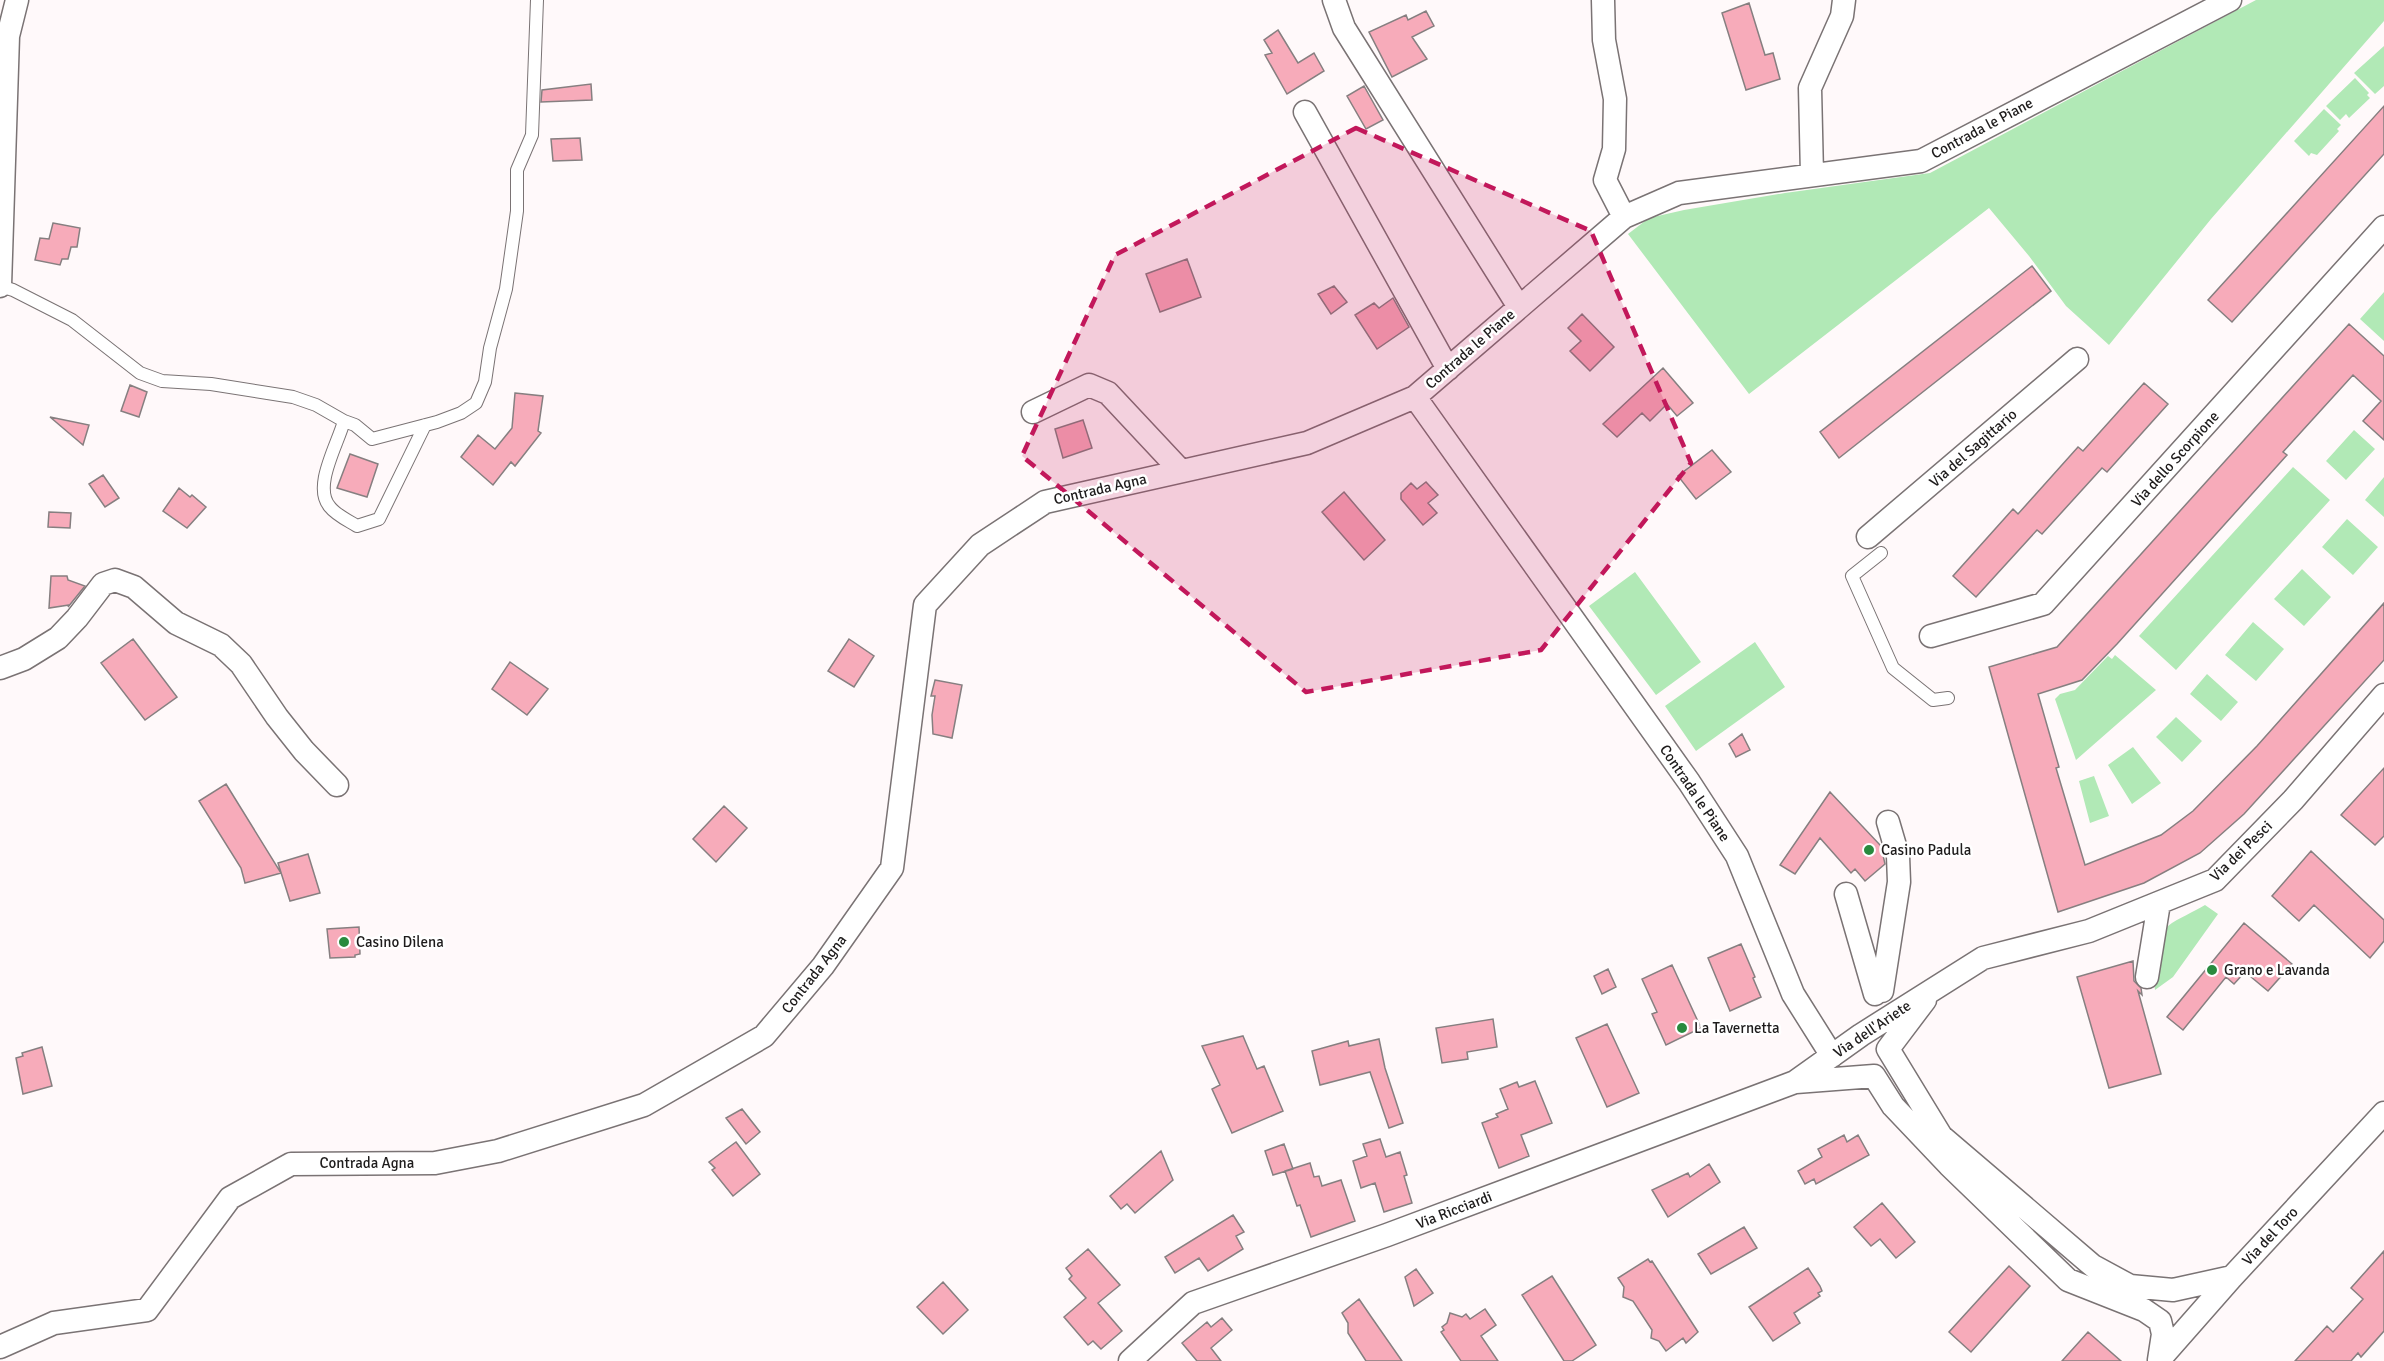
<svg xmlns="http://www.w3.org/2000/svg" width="2384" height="1361" viewBox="0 0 2384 1361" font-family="Signika,sans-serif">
<rect width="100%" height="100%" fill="#fff9fa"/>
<path fill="#b1e9b6" d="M 2256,0 L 2384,0 L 2384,21 L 2211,219 L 2109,345 L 2066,306 L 2029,256 L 1989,208 L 1749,394 L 1628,234 L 1649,218 L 1684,210 L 1785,193 L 1930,173 Z
M 2384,46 L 2384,86 L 2375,94 L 2354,73 Z
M 2355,78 L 2369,93 L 2367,95 L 2370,98 L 2349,118 L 2346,114 L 2340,120 L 2326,106 Z
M 2324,109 L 2341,125 L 2337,129 L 2339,131 L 2317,155 L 2311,153 L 2309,156 L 2294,141 Z
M 2384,292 L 2384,341 L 2360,319 Z
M 2354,430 L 2375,449 L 2346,480 L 2326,461 Z
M 2293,467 L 2330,500 L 2176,670 L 2139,636 Z
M 2384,477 L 2384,517 L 2365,500 Z
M 2347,519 L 2378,547 L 2353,575 L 2322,547 Z
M 2302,569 L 2331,597 L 2304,626 L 2274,599 Z
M 1635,572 L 1701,662 L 1656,695 L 1589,606 Z
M 2253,622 L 2284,649 L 2256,681 L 2225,655 Z
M 1755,642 L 1785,687 L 1696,751 L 1665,706 Z
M 2115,655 L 2156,690 L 2076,760 L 2055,699 L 2060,694 L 2075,690 L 2108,656 L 2112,659 Z
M 2207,674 L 2238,702 L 2221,721 L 2190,694 Z
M 2176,717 L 2202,741 L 2182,762 L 2156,737 Z
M 2133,747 L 2161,783 L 2132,804 L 2108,765 Z
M 2094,776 L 2109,816 L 2090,823 L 2079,781 Z
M 2205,905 L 2218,914 L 2173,977 L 2155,990 C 2153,974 2155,938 2168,926 C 2178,918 2194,912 2205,905 Z"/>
<path fill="#f7abba" stroke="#867f80" stroke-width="1.5" d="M 1749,3 L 1765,55 L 1773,53 L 1780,79 L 1746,90 L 1722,13 Z
M 1426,11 L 1434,26 L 1412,37 L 1427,59 L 1392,77 L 1369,32 L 1406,15 L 1408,20 Z
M 1278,30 L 1298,63 L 1314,53 L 1324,71 L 1287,94 L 1265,55 L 1272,53 L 1264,40 Z
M 591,84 L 592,100 L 541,102 L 542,90 Z
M 1364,86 L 1383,120 L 1366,129 L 1347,96 Z
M 2384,106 L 2384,154 L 2232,322 L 2208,300 Z
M 580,138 L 582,160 L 553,161 L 551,139 Z
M 53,223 L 80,228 L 77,247 L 71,247 L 68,259 L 62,259 L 60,265 L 35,260 L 40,238 L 49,239 Z
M 1187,259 L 1201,297 L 1160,312 L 1146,274 Z
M 2032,266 L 2051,291 L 1839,458 L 1820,432 Z
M 1334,286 L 1347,302 L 1331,314 L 1318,294 Z
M 1393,298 L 1409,327 L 1377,349 L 1355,315 L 1374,303 L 1379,308 Z
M 1582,314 L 1614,347 L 1590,371 L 1570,351 L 1581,341 L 1568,328 Z
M 2349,324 L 2384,356 L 2384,440 L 2363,421 L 2381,401 L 2353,375 L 2283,452 L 2287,455 L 2117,644 L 2082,680 L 2038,694 L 2059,767 L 2056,768 L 2085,865 L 2161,835 L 2193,811 L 2257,746 L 2384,603 L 2384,660 L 2244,814 L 2200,853 L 2144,883 L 2058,912 L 1989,667 L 2057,647 Z
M 1663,368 L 1693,403 L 1677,416 L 1667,404 L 1650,421 L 1642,413 L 1617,437 L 1603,424 Z
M 2144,383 L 2168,404 L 2107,472 L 2102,468 L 2042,534 L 2037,530 L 1976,597 L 1953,576 L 2013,509 L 2018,514 L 2078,447 L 2083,451 Z
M 130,385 L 147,392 L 139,417 L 121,411 Z
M 515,393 L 543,396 L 538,431 L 541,433 L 515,466 L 511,462 L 493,485 L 461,457 L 478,435 L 495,449 L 512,428 Z
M 50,417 L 89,425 L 83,445 Z
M 1083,420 L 1092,448 L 1063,458 L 1055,429 Z
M 1712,450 L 1731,472 L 1696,499 L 1678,476 Z
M 350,454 L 378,464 L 367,497 L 337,488 Z
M 103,475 L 119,498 L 105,507 L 89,484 Z
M 1426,482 L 1438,495 L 1428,503 L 1437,513 L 1423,525 L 1401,499 L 1401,493 L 1411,483 L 1417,489 Z
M 179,488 L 190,497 L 192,495 L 206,507 L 187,528 L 163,511 Z
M 1344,492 L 1385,540 L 1364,560 L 1322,512 Z
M 49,512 L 71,513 L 70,528 L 48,527 Z
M 51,576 L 67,576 L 68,580 L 85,586 L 68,607 L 69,605 L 49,608 Z
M 133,639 L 177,697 L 145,720 L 101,663 Z
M 849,639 L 874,656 L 854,687 L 828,671 Z
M 510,662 L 548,689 L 527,715 L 492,689 Z
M 935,680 L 962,685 L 952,738 L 933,734 L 932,715 L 935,696 L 931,696 Z
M 1742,734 L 1750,750 L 1736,757 L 1729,744 Z
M 2384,768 L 2384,836 L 2375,845 L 2341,815 Z
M 226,784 L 281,873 L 245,883 L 241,868 L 199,801 Z
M 1830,792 L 1881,846 L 1885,864 L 1865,881 L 1855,869 L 1851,873 L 1820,838 L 1795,874 L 1780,865 Z
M 724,806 L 747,828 L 716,862 L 693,839 Z
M 2311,851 L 2384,920 L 2384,941 L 2370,958 L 2314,905 L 2299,921 L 2272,896 Z
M 308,854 L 320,893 L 290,901 L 278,863 Z
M 2244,923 L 2292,964 L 2268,991 L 2245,972 L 2234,984 L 2226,977 L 2183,1030 L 2167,1017 Z
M 359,927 L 360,954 L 355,955 L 355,957 L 330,958 L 327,929 Z
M 1741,944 L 1755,977 L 1753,978 L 1761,997 L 1730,1011 L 1708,958 Z
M 2133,961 L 2134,981 L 2141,988 L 2142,995 L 2138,991 L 2161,1074 L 2109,1088 L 2077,977 Z
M 1672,965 L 1701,1028 L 1666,1045 L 1652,1014 L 1657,1012 L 1642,979 Z
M 1608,969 L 1616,987 L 1602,994 L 1594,976 Z
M 1493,1019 L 1497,1047 L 1467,1052 L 1468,1059 L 1442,1063 L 1436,1028 Z
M 1607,1024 L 1639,1093 L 1607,1107 L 1576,1038 Z
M 1243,1036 L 1257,1069 L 1264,1066 L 1283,1111 L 1232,1133 L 1212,1089 L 1220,1085 L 1202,1046 Z
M 1379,1039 L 1385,1068 L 1403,1123 L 1389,1128 L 1370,1072 L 1320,1085 L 1312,1051 L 1348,1041 L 1349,1046 Z
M 42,1047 L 52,1086 L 23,1094 L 16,1058 L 23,1056 L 22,1053 Z
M 1535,1081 L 1552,1123 L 1521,1135 L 1529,1156 L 1499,1168 L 1482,1123 L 1498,1117 L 1496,1114 L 1508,1109 L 1500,1089 L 1517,1082 L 1519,1087 Z
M 742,1109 L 760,1132 L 746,1144 L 726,1118 Z
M 1844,1135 L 1847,1142 L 1858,1135 L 1869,1155 L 1816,1184 L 1814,1179 L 1805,1184 L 1798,1171 L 1822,1157 L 1818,1149 Z
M 1380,1139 L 1386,1157 L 1400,1152 L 1407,1175 L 1404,1176 L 1412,1203 L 1384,1212 L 1375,1183 L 1361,1188 L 1353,1161 L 1367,1156 L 1363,1144 Z
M 736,1142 L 760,1174 L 733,1196 L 712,1170 L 715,1168 L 709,1162 Z
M 1284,1144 L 1293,1169 L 1273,1175 L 1265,1151 Z
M 1161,1151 L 1173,1180 L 1135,1213 L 1127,1204 L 1121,1209 L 1110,1196 Z
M 1310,1163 L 1314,1177 L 1319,1176 L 1322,1186 L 1341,1180 L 1355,1221 L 1311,1237 L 1300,1205 L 1297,1206 L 1285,1171 Z
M 1709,1164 L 1720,1182 L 1668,1217 L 1652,1190 L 1688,1173 L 1690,1177 Z
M 1882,1203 L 1915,1242 L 1896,1258 L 1880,1239 L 1871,1246 L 1854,1227 Z
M 1233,1215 L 1244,1232 L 1236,1236 L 1243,1249 L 1208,1271 L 1199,1258 L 1175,1273 L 1165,1257 Z
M 1744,1227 L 1757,1248 L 1711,1274 L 1698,1254 Z
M 1088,1249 L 1120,1285 L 1098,1303 L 1122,1331 L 1101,1349 L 1093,1341 L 1088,1345 L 1064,1317 L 1086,1298 L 1069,1279 L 1072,1276 L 1066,1268 Z
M 2384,1251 L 2384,1331 L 2361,1357 L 2358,1353 L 2351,1361 L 2295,1361 L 2327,1326 L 2333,1332 L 2363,1299 L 2351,1288 Z
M 1648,1259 L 1650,1262 L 1652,1261 L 1698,1332 L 1686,1343 L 1683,1338 L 1666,1351 L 1659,1341 L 1651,1338 L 1652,1330 L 1633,1301 L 1623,1297 L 1624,1287 L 1618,1278 Z
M 2009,1266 L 2030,1286 L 1971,1352 L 1949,1332 Z
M 1808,1268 L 1820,1286 L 1822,1291 L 1818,1293 L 1820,1296 L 1794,1313 L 1800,1323 L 1773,1341 L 1749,1307 Z
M 1416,1269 L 1433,1293 L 1414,1306 L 1405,1277 Z
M 1552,1276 L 1596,1345 L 1572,1361 L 1564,1361 L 1522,1295 Z
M 943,1282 L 968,1310 L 943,1334 L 917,1307 Z
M 1359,1299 L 1372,1318 L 1402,1361 L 1366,1361 L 1348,1333 L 1348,1323 L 1342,1313 Z
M 1485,1309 L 1496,1325 L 1481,1336 L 1498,1361 L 1461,1361 L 1441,1332 L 1444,1330 L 1442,1327 L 1447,1323 L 1450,1313 L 1462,1317 L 1466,1314 L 1470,1319 Z
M 1222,1318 L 1232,1330 L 1211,1348 L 1221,1361 L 1197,1361 L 1182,1343 L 1207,1322 L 1211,1327 Z
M 2088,1332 L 2121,1361 L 2062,1361 Z"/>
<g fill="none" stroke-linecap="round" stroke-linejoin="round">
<defs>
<path id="lane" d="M 0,286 L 13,290 L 72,320 L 140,373 L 162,381 L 211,384 L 293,397 L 316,405 L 344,421 L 355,425 L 372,439 L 437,422 L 461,413 L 476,403 L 485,382 L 490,348 L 506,289 L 517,211 L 517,170 L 532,135 L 537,0
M 344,421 C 338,444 312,487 330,507 C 336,515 349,521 357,526 L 379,519 L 425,425
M 1881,553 L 1852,576 L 1893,668 L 1933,700 L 1948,698"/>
<path id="street" d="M 1334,0 L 1344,28 L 1519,307
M 1603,0 L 1604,40 L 1615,99 L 1614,149 L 1605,180 L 1624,217
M 1305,112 L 1448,369
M 1812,175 L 1810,88 L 1842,16 L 1844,0
M 0,286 L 8,36 L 17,0
M 1033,412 L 1089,385 L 1108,393 L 1181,471
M 1868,537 L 2077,359
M 1931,636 L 2043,604 L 2384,227
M 0,668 L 24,659 L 58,638 L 77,618 L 103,584 L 115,580 L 134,587 L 176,623 L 221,645 L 241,664 L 277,717 L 304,751 L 337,785
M 1846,894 L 1875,994
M 2147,977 L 2159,903
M 1882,991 L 1899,882 L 1898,856 L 1888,822
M 1925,1000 L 1888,1049 L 1941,1136 L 2093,1266 L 2130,1286 L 2173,1290 L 2232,1277
M 1832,1056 L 1793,994 L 1737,856 L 1689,782 L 1415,397 L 1624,217 L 1679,193 L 1921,161 L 2230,0
M 1796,1082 L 1874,1076 L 1893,1106 L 1949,1165 L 2068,1280 L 2144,1310 L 2160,1321 L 2163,1334 L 2159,1360
M 0,1347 L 54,1323 L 147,1310 L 230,1198 L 291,1164 L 435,1163 L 498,1151 L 644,1105 L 764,1036 L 823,966 L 892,868 L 925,605 L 980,545 L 1045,502 L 1307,443 L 1415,397
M 2159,1360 L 2232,1277 L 2384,1113
M 1130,1361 L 1193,1303 L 1387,1235 L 1795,1082 L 1861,1035 L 1983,958 L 2089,931 L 2215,880 L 2293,800 L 2384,695"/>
</defs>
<use href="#lane" stroke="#7a7374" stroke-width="14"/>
<use href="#street" stroke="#7a7374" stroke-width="25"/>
<use href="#lane" stroke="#fff" stroke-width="12"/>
<use href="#street" stroke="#fff" stroke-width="22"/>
</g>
<path fill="#c2185b" fill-opacity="0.2" stroke="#c2185b" stroke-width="4.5" stroke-dasharray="12 8" stroke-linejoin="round" d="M 1356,128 L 1591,231 L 1691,463 L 1541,650 L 1306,692 L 1022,456 L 1115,255 Z"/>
<g fill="#298a3e" stroke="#fff" stroke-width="2">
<circle cx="1869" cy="850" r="6"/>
<circle cx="344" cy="942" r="6"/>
<circle cx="2212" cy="970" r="6"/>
<circle cx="1682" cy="1028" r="6"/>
</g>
<g text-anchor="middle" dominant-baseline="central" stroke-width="5" stroke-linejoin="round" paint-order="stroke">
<g font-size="15" fill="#1e1c1c" stroke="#fff">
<text transform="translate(1982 128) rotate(-28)">Contrada le Piane</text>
<text transform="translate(1470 349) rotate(-41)">Contrada le Piane</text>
<text transform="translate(1973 448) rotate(-41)">Via del Sagittario</text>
<text transform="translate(2175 459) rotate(-48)">Via dello Scorpione</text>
<text transform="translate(1100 489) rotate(-13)">Contrada Agna</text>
<text transform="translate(1695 793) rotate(56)">Contrada le Piane</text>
<text transform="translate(2241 851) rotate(-44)">Via dei Pesci</text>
<text transform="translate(814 974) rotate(-52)">Contrada Agna</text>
<text transform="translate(1872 1029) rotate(-34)">Via dell'Ariete</text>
<text x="367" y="1163">Contrada Agna</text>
<text transform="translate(1454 1210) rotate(-21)">Via Ricciardi</text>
<text transform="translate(2270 1236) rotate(-47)">Via del Toro</text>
</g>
<g font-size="15" fill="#1e1c1c" stroke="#fff" text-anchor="start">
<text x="1881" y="850">Casino Padula</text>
<text x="356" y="942">Casino Dilena</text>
<text x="2224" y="970">Grano e Lavanda</text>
<text x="1694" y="1028">La Tavernetta</text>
</g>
</g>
</svg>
